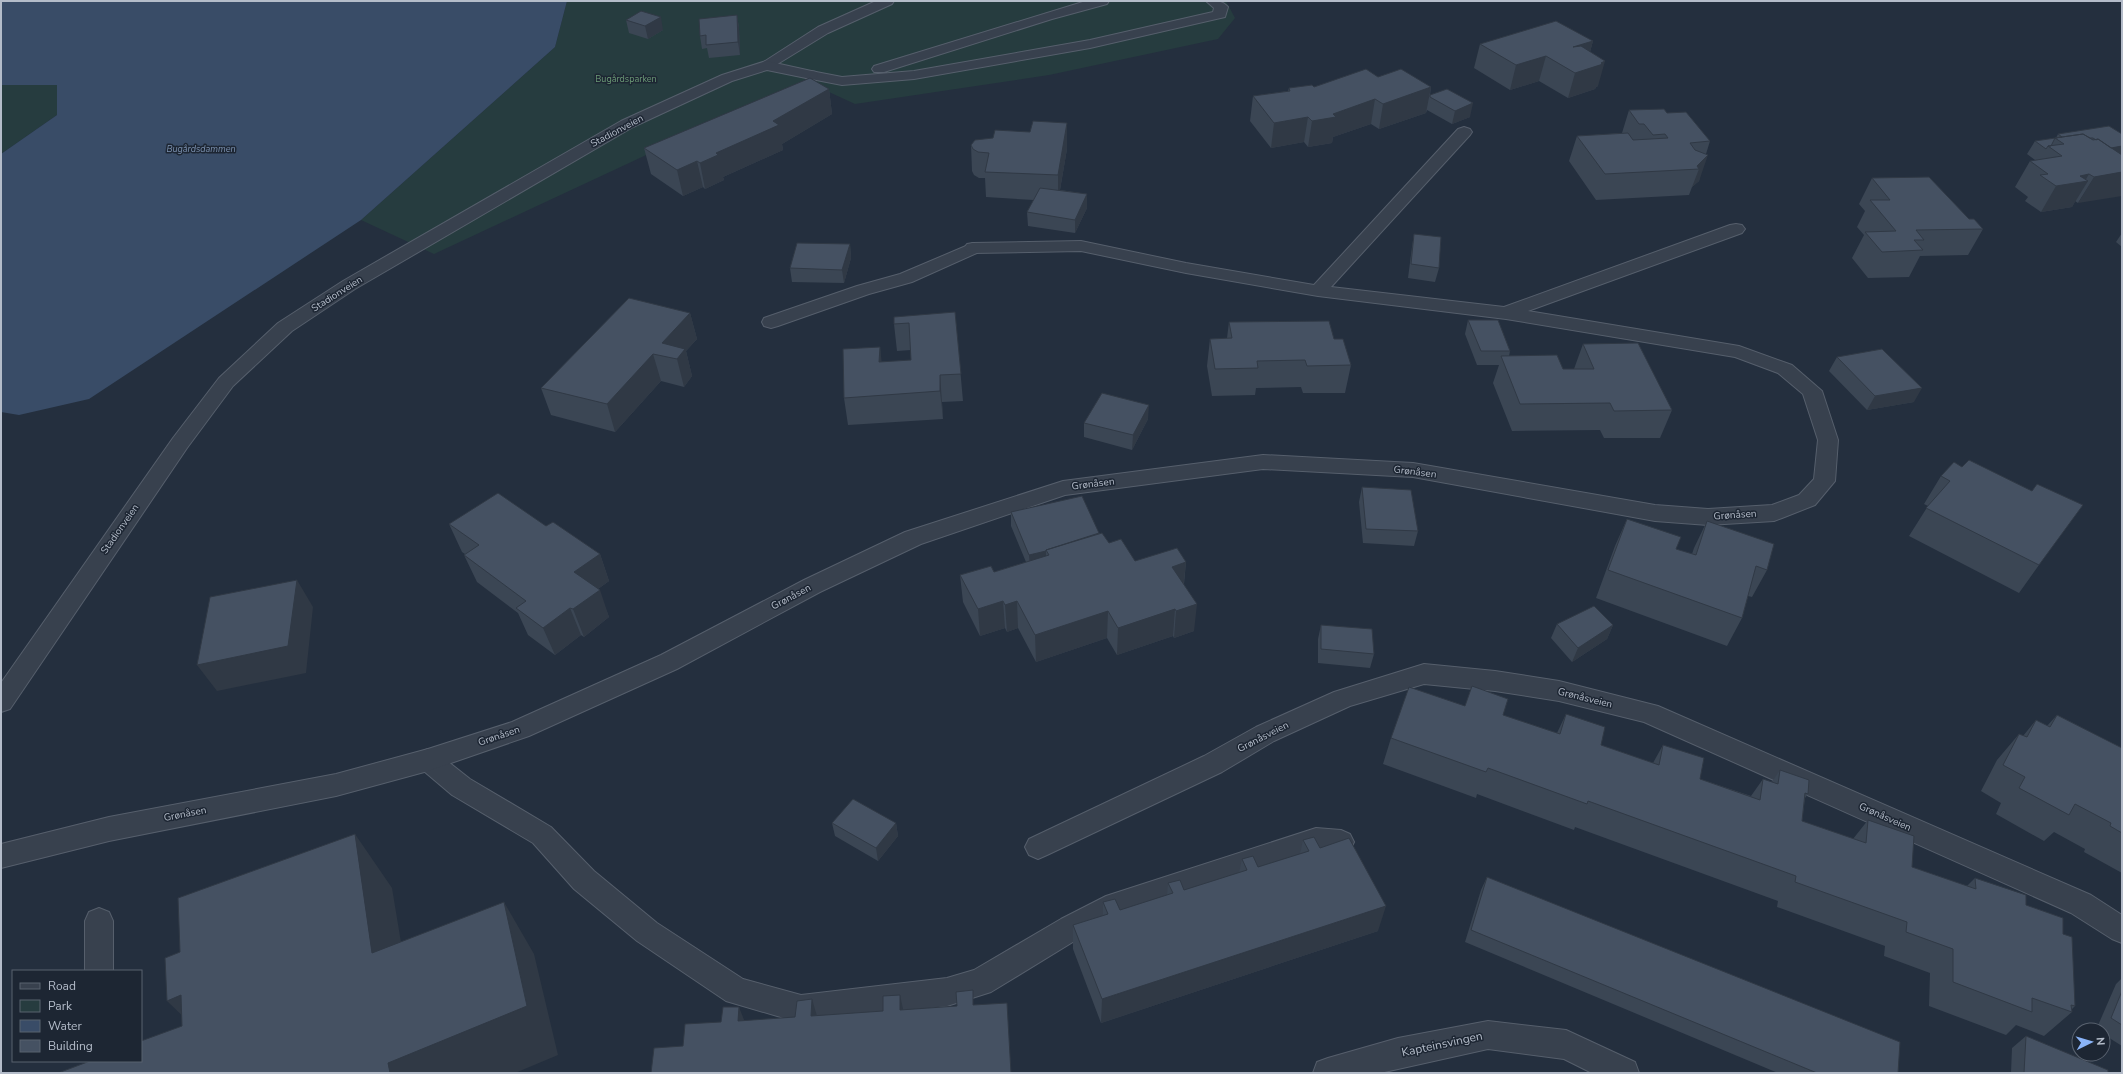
<svg xmlns="http://www.w3.org/2000/svg" width="2123" height="1074" viewBox="0 0 2123 1074" font-family="'Nunito Sans',sans-serif">
<rect width="100%" height="100%" fill="#242f3e"/>
<path fill="#263c3f" d="M 567,1 L 1226,1 L 1235,18 L 1218,39 L 1049,75 L 855,104 L 805,81 L 434,254 L 361,220 L 555,47 Z
M 57,84 L 57,115 L 1,154 L 1,85 Z"/>
<path fill="#394c67" d="M 1,1 L 567,1 L 555,47 L 361,220 L 89,399 L 19,415 L 1,412 L 1,154 L 57,115 L 57,85 L 1,85 Z"/>
<g fill="none" stroke-linecap="round" stroke-linejoin="round">
<defs>
<path id="service" d="M 876,1 L 894,1 L 892,4 L 828,33 L 771,68 L 761,68 L 759,65 L 818,27 Z
M 1086,1 L 1109,1 L 1107,4 L 1052,19 L 884,72 L 874,72 L 872,69 L 874,66 Z
M 1206,1 C 1215,1 1222,0 1228,7 L 1225,17 L 1090,48 L 914,79 L 842,85 L 806,78 L 804,75 L 806,72 L 811,71 L 842,77 L 914,71 L 1090,40 L 1213,12 L 1214,8 Z
M 973,243 L 979,244 L 982,248 L 979,252 L 912,282 L 869,294 L 778,326 L 771,328 L 764,326 L 762,322 L 764,318 L 857,286 L 900,274 Z
M 1424,664 L 1495,671 L 1559,681 L 1658,706 L 2091,895 L 2122,915 L 2122,943 L 2112,939 L 2071,913 L 1644,722 L 1559,701 L 1495,691 L 1424,684 L 1350,706 L 1274,741 L 1222,772 L 1047,855 L 1038,859 L 1029,855 L 1025,847 L 1029,839 L 1204,756 L 1256,727 L 1334,692 Z
M 428,749 L 437,753 L 470,779 L 551,827 L 594,871 L 657,923 L 743,979 L 801,995 L 947,978 L 974,970 L 1061,919 L 1106,896 L 1316,828 L 1341,830 L 1350,834 L 1354,842 L 1350,850 L 1341,854 L 1316,852 L 1123,915 L 1081,937 L 991,992 L 947,1006 L 801,1023 L 726,1001 L 637,941 L 574,889 L 533,843 L 452,795 L 419,767 L 415,760 L 419,753 Z
M 99,908 L 109,912 L 113,921 L 113,971 L 85,971 L 85,921 L 89,912 Z"/>
<path id="minor" d="M 766,61 L 816,72 L 818,75 L 816,78 L 811,79 L 767,70 L 732,81 L 633,127 L 355,289 L 292,331 L 233,386 L 187,448 L 10,709 L 1,712 L 1,683 L 173,438 L 219,378 L 278,323 L 343,281 L 621,121 L 722,75 Z
M 1464,127 L 1470,129 L 1472,132 L 1470,135 L 1331,287 L 1504,307 L 1730,225 L 1736,224 L 1742,225 L 1745,229 L 1742,233 L 1528,311 L 1739,346 L 1792,365 L 1822,391 L 1838,440 L 1835,481 L 1815,505 L 1782,518 L 1774,521 L 1708,525 L 1655,521 L 1413,477 L 1263,469 L 1065,495 L 921,544 L 820,592 L 677,669 L 529,736 L 428,771 L 336,796 L 109,841 L 1,868 L 1,844 L 109,817 L 336,774 L 428,749 L 512,722 L 661,655 L 804,580 L 905,532 L 1063,481 L 1263,455 L 1413,463 L 1655,505 L 1708,509 L 1772,505 L 1799,495 L 1814,479 L 1818,440 L 1803,394 L 1778,373 L 1735,357 L 1506,319 L 1318,296 L 1186,273 L 1081,251 L 973,253 L 967,252 L 964,248 L 967,244 L 973,243 L 1081,241 L 1186,263 L 1314,285 L 1458,129 Z
M 1488,1021 L 1566,1030 L 1635,1062 L 1639,1073 L 1592,1073 L 1564,1059 L 1488,1049 L 1380,1073 L 1313,1073 L 1317,1062 L 1328,1058 L 1398,1038 Z"/>
</defs>
<use href="#service" stroke="#565f6c" stroke-width="2"/>
<use href="#minor" stroke="#565f6c" stroke-width="2"/>
<use href="#service" fill="#38414e" fill-rule="evenodd"/>
<use href="#minor" fill="#38414e" fill-rule="evenodd"/>
</g>
<path fill="#3b4654" d="M 737,15 L 739,28 L 740,55 L 709,58 L 707,48 L 702,49 L 700,36 Z
M 626,20 L 663,30 L 648,39 L 629,33 Z
M 1593,41 L 1590,52 L 1598,86 L 1596,87 L 1595,89 L 1568,98 L 1539,81 L 1510,90 L 1474,68 L 1480,44 Z
M 1378,77 L 1431,87 L 1430,95 L 1470,117 L 1452,124 L 1427,110 L 1426,113 L 1379,129 L 1371,124 L 1333,137 L 1332,143 L 1308,147 L 1304,142 L 1271,148 L 1250,121 L 1253,96 L 1288,91 L 1289,88 L 1314,87 Z
M 829,89 L 832,114 L 782,144 L 783,150 L 723,177 L 724,180 L 705,189 L 703,187 L 683,196 L 651,174 L 644,148 Z
M 1629,110 L 1667,113 L 1710,141 L 1706,154 L 1699,181 L 1692,187 L 1689,195 L 1596,200 L 1569,161 L 1577,136 L 1622,133 Z
M 1067,123 L 1067,149 L 1060,190 L 1087,194 L 1087,208 L 1075,233 L 1028,226 L 1027,212 L 1034,200 L 986,197 L 985,178 L 979,178 L 974,175 L 972,171 L 971,145 L 993,138 L 1030,132 Z
M 2058,134 L 2122,134 L 2078,203 L 2075,201 L 2072,207 L 2041,212 L 2025,201 L 2028,197 L 2015,187 L 2030,161 L 2035,160 L 2027,154 L 2035,141 L 2056,138 Z
M 1872,178 L 1969,219 L 1983,229 L 1968,255 L 1920,256 L 1909,277 L 1868,278 L 1852,258 L 1864,235 L 1857,227 L 1865,211 L 1859,204 Z
M 2122,233 L 2122,247 L 2116,242 Z
M 1414,234 L 1439,268 L 1435,282 L 1408,278 L 1412,247 Z
M 850,244 L 851,258 L 844,283 L 792,282 L 790,268 Z
M 955,312 L 963,401 L 942,402 L 943,419 L 848,425 L 844,398 L 880,347 L 881,362 L 911,360 L 911,350 L 897,351 L 894,324 Z
M 690,313 L 697,339 L 686,351 L 692,376 L 684,387 L 661,381 L 615,432 L 551,415 L 541,388 Z
M 1468,320 L 1510,351 L 1509,356 L 1563,369 L 1574,369 L 1583,344 L 1672,410 L 1660,438 L 1604,438 L 1600,430 L 1512,431 L 1493,383 L 1499,365 L 1477,365 L 1465,334 Z
M 1229,322 L 1334,339 L 1351,365 L 1345,393 L 1303,393 L 1301,387 L 1256,388 L 1255,395 L 1212,396 L 1207,366 L 1210,339 L 1227,338 Z
M 1837,357 L 1914,402 L 1867,410 L 1829,371 Z
M 1148,419 L 1132,450 L 1084,437 L 1084,423 Z
M 1962,467 L 2032,491 L 2039,565 L 2019,593 L 1909,536 L 1928,506 L 1924,504 L 1941,476 Z
M 1362,487 L 1418,531 L 1414,546 L 1363,543 L 1359,502 Z
M 1011,512 L 1099,533 L 1109,543 L 1135,561 L 1186,562 L 1184,584 L 1194,631 L 1174,638 L 1173,636 L 1117,655 L 1107,638 L 1036,662 L 1018,628 L 1007,632 L 1005,628 L 980,636 L 963,602 L 960,575 L 994,572 L 1026,562 L 1011,526 Z
M 1627,519 L 1676,549 L 1692,554 L 1694,548 L 1707,521 L 1767,570 L 1752,597 L 1748,596 L 1742,618 L 1727,646 L 1596,598 L 1615,546 Z
M 449,524 L 600,554 L 609,581 L 598,589 L 609,617 L 584,637 L 581,635 L 555,655 L 528,635 L 518,613 L 477,582 L 464,555 L 465,554 L 462,552 Z
M 1557,624 L 1613,625 L 1607,639 L 1572,662 L 1551,638 Z
M 1321,625 L 1374,654 L 1370,668 L 1318,663 L 1318,639 Z
M 1472,686 L 1503,715 L 1557,733 L 1566,714 L 1601,745 L 1653,763 L 1663,745 L 1700,779 L 1751,796 L 1763,779 L 1772,782 L 1780,770 L 1808,794 L 1805,798 L 1802,821 L 1853,839 L 1868,820 L 1912,867 L 1967,886 L 1975,878 L 2026,905 L 2063,934 L 2075,1006 L 2072,1009 L 2072,1012 L 2044,1036 L 2016,1025 L 2006,1035 L 1929,1006 L 1930,973 L 1884,956 L 1885,946 L 1777,907 L 1778,901 L 1575,827 L 1574,830 L 1477,794 L 1476,798 L 1383,764 L 1391,738 L 1465,706 Z
M 2057,715 L 2122,748 L 2122,873 L 2084,852 L 2085,849 L 2054,832 L 2044,841 L 1996,814 L 2001,803 L 1981,791 L 1997,760 L 2019,734 L 2023,736 L 2036,720 L 2047,726 Z
M 832,823 L 896,823 L 898,836 L 878,861 L 835,836 Z
M 1303,840 L 1320,848 L 1378,931 L 1101,1023 L 1073,949 L 1073,925 L 1103,915 L 1103,902 L 1120,910 L 1167,895 L 1168,883 L 1184,890 L 1239,873 L 1242,859 L 1258,867 L 1300,854 Z
M 1487,877 L 1898,1073 L 1778,1073 L 1465,942 L 1481,890 Z
M 2122,978 L 2122,1046 L 2103,1034 L 2103,1030 L 2096,1030 L 2116,984 Z
M 2026,1036 L 2108,1073 L 2011,1073 L 2012,1048 Z"/>
<path fill="#303945" d="M 737,15 L 739,28 L 740,55 L 738,42 Z
M 661,17 L 663,30 L 648,39 L 645,26 Z
M 1593,41 L 1586,66 L 1573,47 Z
M 1546,56 L 1539,81 L 1510,90 L 1516,65 Z
M 1605,61 L 1598,86 L 1596,87 L 1595,89 L 1568,98 L 1575,73 Z
M 1431,87 L 1426,113 L 1379,129 L 1383,104 Z
M 829,89 L 832,114 L 782,144 L 783,150 L 723,177 L 724,180 L 705,189 L 700,163 L 716,153 L 773,121 Z
M 1375,99 L 1371,124 L 1333,137 L 1332,143 L 1308,147 L 1312,121 L 1333,114 Z
M 1473,103 L 1470,117 L 1452,124 L 1455,111 Z
M 1308,117 L 1304,142 L 1271,148 L 1274,123 Z
M 1067,123 L 1067,149 L 1058,201 L 1058,175 Z
M 2122,146 L 2122,158 L 2109,148 Z
M 1708,155 L 1699,181 L 1692,187 L 1699,169 L 1697,166 Z
M 697,161 L 703,187 L 683,196 L 677,170 Z
M 2122,172 L 2122,196 L 2078,203 L 2094,177 Z
M 2089,174 L 2085,181 L 2088,181 L 2072,207 L 2041,212 L 2056,186 L 2080,176 Z
M 1087,194 L 1087,208 L 1075,233 L 1075,220 Z
M 850,244 L 851,258 L 844,283 L 842,270 Z
M 690,313 L 697,339 L 686,351 L 692,376 L 684,387 L 677,359 L 662,343 Z
M 880,347 L 883,374 L 879,362 Z
M 653,354 L 661,381 L 615,432 L 607,404 Z
M 940,375 L 942,402 L 943,419 L 940,391 Z
M 1922,388 L 1914,402 L 1867,410 L 1875,396 Z
M 1149,405 L 1148,419 L 1132,450 L 1133,435 Z
M 1046,551 L 1046,565 L 1030,569 L 1029,555 Z
M 600,554 L 609,581 L 584,599 L 574,572 Z
M 1186,562 L 1183,589 L 1172,567 Z
M 297,580 L 313,607 L 306,673 L 217,691 L 197,665 Z
M 600,590 L 609,617 L 584,637 L 573,609 Z
M 1003,601 L 1005,628 L 980,636 L 978,609 Z
M 1017,601 L 1018,628 L 1007,632 L 1005,605 Z
M 1197,604 L 1194,631 L 1174,638 L 1176,611 Z
M 570,608 L 581,635 L 555,655 L 543,628 Z
M 1175,609 L 1173,636 L 1117,655 L 1118,628 Z
M 1108,611 L 1107,638 L 1036,662 L 1035,635 Z
M 1613,625 L 1607,639 L 1572,662 L 1578,648 Z
M 896,823 L 898,836 L 878,861 L 876,848 Z
M 355,834 L 392,888 L 411,1003 L 372,953 Z
M 504,902 L 534,954 L 558,1055 L 515,1073 L 390,1073 L 388,1063 Z
M 1386,906 L 1378,931 L 1101,1023 L 1102,999 Z
M 181,995 L 218,1050 L 167,1001 Z
M 900,995 L 905,1018 L 900,1010 Z
M 812,999 L 819,1023 L 811,1016 Z
M 739,1007 L 748,1030 L 738,1021 Z"/>
<path fill="#455162" stroke="#303945" d="M 641,11 L 661,17 L 645,26 L 626,20 Z
M 737,15 L 738,42 L 706,45 L 706,35 L 700,36 L 699,19 Z
M 1556,21 L 1593,41 L 1573,47 L 1581,46 L 1605,61 L 1601,63 L 1603,64 L 1575,73 L 1546,56 L 1516,65 L 1480,44 Z
M 1366,69 L 1378,77 L 1401,69 L 1431,87 L 1383,104 L 1375,99 L 1333,114 L 1336,117 L 1312,121 L 1308,117 L 1274,123 L 1253,96 L 1290,91 L 1289,88 L 1312,85 L 1314,87 Z
M 810,78 L 829,89 L 773,121 L 779,125 L 716,153 L 718,155 L 700,163 L 697,161 L 677,170 L 644,148 Z
M 1447,89 L 1473,103 L 1455,111 L 1430,97 L 1430,95 Z
M 1664,109 L 1667,113 L 1686,112 L 1710,141 L 1690,143 L 1695,150 L 1708,155 L 1697,166 L 1699,169 L 1605,174 L 1577,136 L 1628,133 L 1633,140 L 1668,138 L 1665,134 L 1653,135 L 1644,124 L 1639,124 L 1629,110 Z
M 1033,121 L 1067,123 L 1058,175 L 985,172 L 989,153 L 978,152 L 973,149 L 971,145 L 975,140 L 993,138 L 995,130 L 1030,132 Z
M 2109,126 L 2122,134 L 2122,146 L 2111,148 L 2098,139 L 2096,140 L 2093,138 L 2090,138 L 2083,134 L 2055,138 L 2051,146 L 2048,146 L 2046,149 L 2035,141 L 2062,137 L 2058,134 Z
M 2083,134 L 2093,140 L 2098,139 L 2122,155 L 2122,172 L 2094,177 L 2089,174 L 2080,176 L 2088,181 L 2056,186 L 2040,175 L 2048,174 L 2030,161 L 2062,156 L 2048,146 L 2064,144 L 2055,138 Z
M 1929,177 L 1969,219 L 1974,219 L 1983,229 L 1916,230 L 1924,240 L 1914,240 L 1923,250 L 1882,252 L 1865,232 L 1896,231 L 1870,200 L 1890,200 L 1872,178 Z
M 1040,188 L 1087,194 L 1075,220 L 1027,212 Z
M 1414,234 L 1441,237 L 1439,268 L 1411,264 Z
M 797,243 L 850,244 L 842,270 L 790,268 Z
M 629,298 L 690,313 L 662,343 L 685,349 L 677,359 L 653,354 L 607,404 L 541,388 Z
M 955,312 L 961,374 L 940,375 L 940,391 L 844,398 L 843,349 L 880,347 L 879,362 L 911,360 L 909,323 L 894,324 L 894,317 Z
M 1468,320 L 1498,320 L 1510,351 L 1481,351 Z
M 1329,321 L 1334,339 L 1343,339 L 1351,365 L 1307,366 L 1305,360 L 1257,361 L 1258,368 L 1215,369 L 1210,339 L 1232,338 L 1229,322 Z
M 1638,343 L 1672,410 L 1614,411 L 1610,403 L 1520,404 L 1501,356 L 1557,355 L 1563,369 L 1594,369 L 1583,344 Z
M 1882,349 L 1922,388 L 1875,396 L 1837,357 Z
M 1102,393 L 1149,405 L 1133,435 L 1084,423 Z
M 1969,460 L 2032,491 L 2037,484 L 2083,505 L 2039,565 L 1926,508 L 1950,481 L 1941,476 L 1954,462 L 1962,467 Z
M 1362,487 L 1411,490 L 1418,531 L 1366,529 Z
M 498,493 L 546,526 L 553,522 L 600,554 L 574,572 L 600,590 L 573,609 L 570,608 L 543,628 L 516,608 L 526,601 L 464,555 L 479,545 L 449,524 Z
M 1082,496 L 1099,533 L 1046,550 L 1046,551 L 1029,555 L 1011,512 Z
M 1627,519 L 1681,537 L 1676,549 L 1696,555 L 1707,521 L 1774,544 L 1767,570 L 1756,566 L 1742,618 L 1608,570 Z
M 1102,533 L 1109,543 L 1121,539 L 1135,561 L 1177,548 L 1186,562 L 1172,567 L 1197,604 L 1176,611 L 1175,609 L 1118,628 L 1108,611 L 1035,635 L 1017,601 L 1005,605 L 1003,601 L 978,609 L 960,575 L 991,566 L 994,572 L 1049,555 L 1046,550 Z
M 297,580 L 288,646 L 197,665 L 210,597 Z
M 1594,606 L 1613,625 L 1578,648 L 1557,624 Z
M 1321,625 L 1372,629 L 1374,654 L 1321,649 Z
M 1472,686 L 1508,699 L 1503,715 L 1560,734 L 1566,714 L 1605,727 L 1601,745 L 1659,765 L 1663,745 L 1704,758 L 1700,779 L 1760,800 L 1763,779 L 1778,784 L 1780,770 L 1809,780 L 1808,794 L 1805,793 L 1802,821 L 1866,843 L 1868,820 L 1914,836 L 1912,867 L 1976,889 L 1975,878 L 2026,895 L 2026,905 L 2063,918 L 2063,934 L 2072,937 L 2075,1006 L 2071,1005 L 2072,1012 L 2032,998 L 2032,1012 L 1953,982 L 1953,949 L 1906,932 L 1907,922 L 1795,882 L 1796,876 L 1588,801 L 1587,804 L 1488,768 L 1486,772 L 1391,738 L 1409,687 L 1465,706 Z
M 2057,715 L 2122,748 L 2122,833 L 2110,826 L 2111,823 L 2075,804 L 2069,815 L 2019,788 L 2025,777 L 2003,765 L 2019,734 L 2027,737 L 2036,720 L 2050,727 Z
M 853,799 L 896,823 L 876,848 L 832,823 Z
M 355,834 L 372,953 L 504,902 L 527,1006 L 388,1063 L 390,1073 L 58,1073 L 90,1061 L 141,1061 L 141,1041 L 182,1026 L 181,995 L 167,1001 L 165,958 L 180,952 L 178,898 Z
M 1314,837 L 1320,848 L 1349,838 L 1386,906 L 1102,999 L 1073,925 L 1108,914 L 1103,902 L 1115,899 L 1120,910 L 1173,893 L 1168,883 L 1180,880 L 1184,890 L 1247,870 L 1242,859 L 1253,856 L 1258,867 L 1309,851 L 1303,840 Z
M 1487,877 L 1900,1042 L 1898,1073 L 1817,1073 L 1471,930 Z
M 973,990 L 973,1005 L 1007,1003 L 1011,1073 L 651,1073 L 654,1048 L 683,1046 L 685,1024 L 721,1022 L 723,1007 L 739,1007 L 738,1021 L 795,1017 L 797,1001 L 812,999 L 811,1016 L 883,1011 L 883,996 L 900,995 L 900,1010 L 957,1006 L 956,992 Z
M 2122,991 L 2122,1025 L 2111,1018 Z
M 2026,1036 L 2108,1070 L 2108,1073 L 2024,1073 Z"/>
<g text-anchor="middle" dominant-baseline="central" stroke-width="3" stroke-linejoin="round" paint-order="stroke">
<g font-size="9" fill="#6b9a76" stroke="#1d2633">
<text x="626" y="79">Bugårdsparken</text>
</g>
<g font-size="9" font-style="italic" fill="#7c92b1" stroke="#1d2633">
<text x="201" y="149">Bugårdsdammen</text>
</g>
<g font-size="10" fill="#b4bcc9" stroke="#1d2633">
<text transform="translate(617 131) rotate(-28)">Stadionveien</text>
<text transform="translate(337 294) rotate(-32)">Stadionveien</text>
<text transform="translate(1415 472) rotate(7)">Grønåsen</text>
<text transform="translate(1093 484) rotate(-7)">Grønåsen</text>
<text transform="translate(1735 515) rotate(-4)">Grønåsen</text>
<text transform="translate(120 529) rotate(-55)">Stadionveien</text>
<text transform="translate(791 597) rotate(-28)">Grønåsen</text>
<text transform="translate(1585 698) rotate(14)">Grønåsveien</text>
<text transform="translate(499 736) rotate(-19)">Grønåsen</text>
<text transform="translate(1263 737) rotate(-27)">Grønåsveien</text>
<text transform="translate(185 814) rotate(-11)">Grønåsen</text>
<text transform="translate(1885 817) rotate(24)">Grønåsveien</text>
</g>
<g font-size="12" fill="#b4bcc9" stroke="#1d2633">
<text transform="translate(1442 1044) rotate(-12)">Kapteinsvingen</text>
</g>
</g>
<rect width="2123" height="1074" fill="none" stroke="#b4bcc9" stroke-width="4"/>
<rect x="12" y="970" width="130" height="92" fill="#1d2633" stroke="#59626f"/>
<rect x="20" y="983" width="20" height="6" fill="#38414e" stroke="#59626f"/>
<text x="48" y="990" font-size="12" fill="#b4bcc9">Road</text>
<rect x="20" y="1000" width="20" height="12" fill="#263c3f" stroke="#59626f"/>
<text x="48" y="1010" font-size="12" fill="#b4bcc9">Park</text>
<rect x="20" y="1020" width="20" height="12" fill="#394c67" stroke="#59626f"/>
<text x="48" y="1030" font-size="12" fill="#b4bcc9">Water</text>
<rect x="20" y="1040" width="20" height="12" fill="#455162" stroke="#59626f"/>
<text x="48" y="1050" font-size="12" fill="#b4bcc9">Building</text>
<g transform="translate(2091 1042) rotate(85)"><circle r="19" fill="#1d2633" stroke="#59626f"/>
<path d="M0-3L7 15L0 10L-7 15Z" fill="#8ab4f8"/>
<text y="-6" font-size="11" font-weight="bold" text-anchor="middle" fill="#b4bcc9">N</text>
</g>
</svg>
